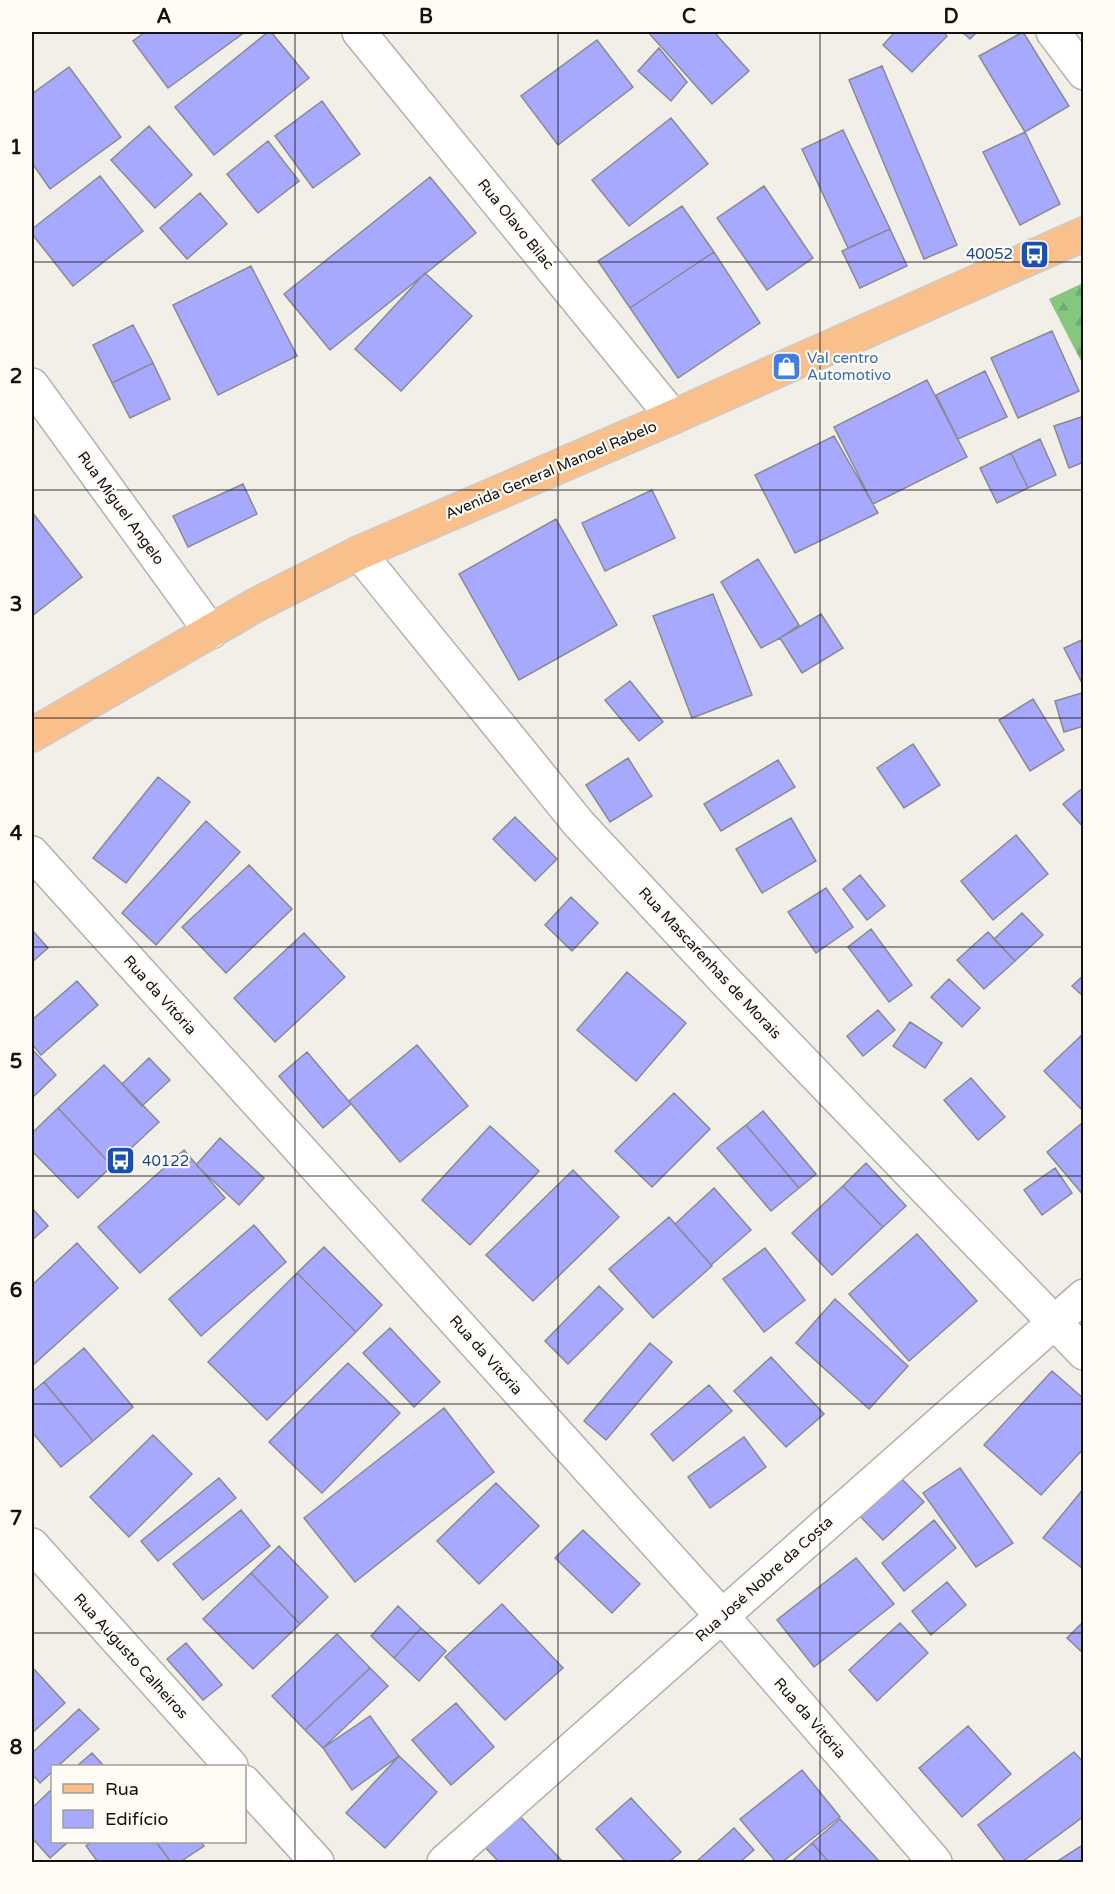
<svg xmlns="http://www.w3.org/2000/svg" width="1115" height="1894" viewBox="0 0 1115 1894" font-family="'Varela Round',sans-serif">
<defs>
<pattern id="forest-firs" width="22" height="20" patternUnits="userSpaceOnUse" patternTransform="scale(1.5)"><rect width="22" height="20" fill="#85c77f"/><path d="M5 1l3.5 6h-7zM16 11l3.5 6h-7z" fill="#72aa6d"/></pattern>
</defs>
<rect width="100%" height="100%" fill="#f2eee8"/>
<path fill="url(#forest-firs)" d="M 1083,283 L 1083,365 L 1049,299 Z"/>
<path fill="#a7a9fe" stroke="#898a90" stroke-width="1.5" d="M 145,32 L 245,32 L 168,88 L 133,41 Z
M 268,32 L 271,32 L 309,78 L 214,155 L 175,107 Z
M 648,32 L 714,32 L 749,71 L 712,104 Z
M 895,32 L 942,32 L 947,36 L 912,72 L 883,45 Z
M 962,32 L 977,32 L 970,39 Z
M 1023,32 L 1069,106 L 1025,132 L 979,56 Z
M 597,40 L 633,87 L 558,145 L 521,96 Z
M 659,48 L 687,82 L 671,101 L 638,71 Z
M 882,66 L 957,245 L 924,259 L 849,80 Z
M 69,67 L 121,137 L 50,189 L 32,163 L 32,94 Z
M 322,101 L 360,154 L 313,188 L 275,136 Z
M 671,118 L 708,164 L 629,226 L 592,180 Z
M 149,126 L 192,175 L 155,208 L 111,160 Z
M 843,130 L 890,229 L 848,248 L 802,149 Z
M 1025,132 L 1060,204 L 1020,225 L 983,152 Z
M 268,141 L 299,181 L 258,213 L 227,174 Z
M 100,176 L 143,231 L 73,286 L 32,234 L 32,229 Z
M 430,177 L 476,233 L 330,350 L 284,294 Z
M 764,186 L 813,258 L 767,290 L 717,218 Z
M 200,193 L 227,224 L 187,259 L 160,228 Z
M 682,206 L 714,252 L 630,308 L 598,261 Z
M 890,229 L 907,266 L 860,288 L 842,251 Z
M 714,252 L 760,323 L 678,378 L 630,308 Z
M 251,266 L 297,356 L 218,395 L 173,305 Z
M 425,273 L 472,316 L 401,391 L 355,349 Z
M 133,325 L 153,363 L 112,383 L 93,345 Z
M 1052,331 L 1079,391 L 1018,418 L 991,358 Z
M 153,363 L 170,399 L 130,418 L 112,383 Z
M 985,371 L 1007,417 L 958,439 L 936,395 Z
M 927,380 L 967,457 L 873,504 L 834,427 Z
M 1084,416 L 1084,462 L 1069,468 L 1054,426 Z
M 834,436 L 878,513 L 795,553 L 755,475 Z
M 1040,439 L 1056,475 L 1028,488 L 1011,453 Z
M 1011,453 L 1028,488 L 997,503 L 980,468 Z
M 243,484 L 257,514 L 188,547 L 173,516 Z
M 652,490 L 675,538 L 605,571 L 582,523 Z
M 32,512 L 82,577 L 32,616 Z
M 556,519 L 617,625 L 519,680 L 459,574 Z
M 758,559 L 799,625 L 780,638 L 761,648 L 721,582 Z
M 713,594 L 752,695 L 692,718 L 653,616 Z
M 821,614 L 843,648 L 802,673 L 780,638 Z
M 1084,639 L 1084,687 L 1064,648 Z
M 630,681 L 663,722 L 639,741 L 605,700 Z
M 1082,693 L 1084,699 L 1084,726 L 1064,732 L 1055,701 Z
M 1033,699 L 1064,750 L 1030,771 L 999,720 Z
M 913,744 L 940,785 L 904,808 L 877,768 Z
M 628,758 L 652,796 L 610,822 L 586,785 Z
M 778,760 L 795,787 L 721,831 L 704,804 Z
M 158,777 L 190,802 L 126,883 L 93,858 Z
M 1084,787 L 1084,828 L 1063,804 Z
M 515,817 L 557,859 L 535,881 L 493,839 Z
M 791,818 L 816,861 L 762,893 L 736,849 Z
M 206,821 L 240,852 L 156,945 L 122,913 Z
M 1016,835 L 1048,874 L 993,920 L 961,881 Z
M 249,865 L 292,909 L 226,973 L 182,927 Z
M 860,875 L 885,906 L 867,920 L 843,889 Z
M 826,888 L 853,927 L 816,953 L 788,912 Z
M 571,897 L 598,923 L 572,951 L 545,925 Z
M 1022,913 L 1043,935 L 1015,961 L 994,939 Z
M 871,929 L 912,985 L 889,1002 L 848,947 Z
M 32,930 L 48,948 L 32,962 Z
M 988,932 L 1015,961 L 984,989 L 957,960 Z
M 304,933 L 345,977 L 275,1042 L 234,998 Z
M 627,972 L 686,1023 L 636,1081 L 577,1030 Z
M 1084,975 L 1084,997 L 1072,986 Z
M 949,979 L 980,1008 L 962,1027 L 931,997 Z
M 77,981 L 98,1005 L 41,1055 L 32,1044 L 32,1020 Z
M 878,1010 L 895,1030 L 863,1056 L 847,1036 Z
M 910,1022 L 942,1043 L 925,1068 L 893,1046 Z
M 1084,1033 L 1084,1112 L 1044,1071 Z
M 417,1045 L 468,1106 L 400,1162 L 349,1101 Z
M 32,1049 L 56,1075 L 32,1098 Z
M 307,1052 L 351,1104 L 323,1128 L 279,1076 Z
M 149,1058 L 170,1080 L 142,1106 L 122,1084 Z
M 104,1065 L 159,1122 L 112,1166 L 58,1108 Z
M 971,1078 L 1005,1117 L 978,1140 L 944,1100 Z
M 674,1093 L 710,1129 L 652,1187 L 615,1151 Z
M 58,1108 L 112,1166 L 78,1198 L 32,1151 L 32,1133 Z
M 763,1111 L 816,1174 L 799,1188 L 746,1125 Z
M 1081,1124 L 1084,1127 L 1084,1196 L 1047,1152 Z
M 746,1125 L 799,1188 L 771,1211 L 717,1148 Z
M 490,1126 L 539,1171 L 470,1245 L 422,1200 Z
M 220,1138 L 264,1178 L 239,1205 L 196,1165 Z
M 184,1150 L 225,1198 L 140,1273 L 98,1227 Z
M 866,1163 L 906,1206 L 883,1227 L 843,1186 Z
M 1055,1168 L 1072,1193 L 1042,1215 L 1024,1190 Z
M 573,1170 L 619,1217 L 533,1301 L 486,1255 Z
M 843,1186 L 883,1227 L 832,1275 L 792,1233 Z
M 714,1188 L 751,1230 L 711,1265 L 675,1224 Z
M 32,1208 L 48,1226 L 32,1240 Z
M 669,1217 L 712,1266 L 653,1318 L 609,1269 Z
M 254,1225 L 286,1262 L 201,1336 L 169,1299 Z
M 917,1234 L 977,1301 L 909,1361 L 849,1294 Z
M 77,1243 L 118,1288 L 32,1366 L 32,1285 Z
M 324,1247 L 382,1305 L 356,1332 L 297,1273 Z
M 765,1248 L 805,1300 L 764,1332 L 723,1279 Z
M 297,1273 L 356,1332 L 267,1420 L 208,1362 Z
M 599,1286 L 623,1309 L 568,1364 L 545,1341 Z
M 835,1299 L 908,1366 L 869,1409 L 796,1343 Z
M 390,1328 L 440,1382 L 414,1407 L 363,1353 Z
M 650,1343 L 672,1362 L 606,1440 L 584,1421 Z
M 84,1348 L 133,1407 L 93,1441 L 44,1382 Z
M 771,1357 L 824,1414 L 786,1447 L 734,1391 Z
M 348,1363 L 400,1413 L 322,1493 L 269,1442 Z
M 1052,1371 L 1084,1399 L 1084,1448 L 1041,1495 L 984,1445 Z
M 44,1382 L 93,1441 L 61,1467 L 32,1432 L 32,1392 Z
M 709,1385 L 732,1411 L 673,1461 L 651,1434 Z
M 444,1408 L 494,1472 L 355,1582 L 304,1518 Z
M 153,1435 L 192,1474 L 129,1537 L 90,1497 Z
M 744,1437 L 766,1467 L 710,1508 L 688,1477 Z
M 960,1468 L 1013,1543 L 976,1567 L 923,1493 Z
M 900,1477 L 924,1502 L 883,1540 L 859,1515 Z
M 219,1478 L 236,1498 L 158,1561 L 141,1541 Z
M 496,1483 L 539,1526 L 479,1584 L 437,1541 Z
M 1084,1488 L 1084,1566 L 1082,1568 L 1043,1538 Z
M 241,1510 L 270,1546 L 203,1600 L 173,1564 Z
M 934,1520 L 956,1548 L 904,1591 L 882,1563 Z
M 583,1530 L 640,1584 L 612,1613 L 555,1558 Z
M 279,1546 L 328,1597 L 300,1624 L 251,1573 Z
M 856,1558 L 894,1604 L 814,1667 L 777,1620 Z
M 251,1573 L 300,1624 L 253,1669 L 203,1619 Z
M 947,1582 L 966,1605 L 931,1635 L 912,1611 Z
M 502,1604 L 563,1668 L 505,1720 L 445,1657 Z
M 398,1606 L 421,1628 L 394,1658 L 371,1636 Z
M 1084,1621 L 1084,1654 L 1067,1638 Z
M 900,1623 L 928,1653 L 877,1701 L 849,1670 Z
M 421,1628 L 446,1651 L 419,1681 L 394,1658 Z
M 337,1634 L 370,1668 L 305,1730 L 272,1696 Z
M 186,1643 L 222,1685 L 203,1700 L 167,1659 Z
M 32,1667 L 65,1703 L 32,1733 Z
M 370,1668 L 388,1686 L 323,1748 L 305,1730 Z
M 456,1703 L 494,1747 L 451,1785 L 412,1740 Z
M 79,1709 L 99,1729 L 58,1766 L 52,1766 L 52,1772 L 40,1783 L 32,1774 L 32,1753 Z
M 370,1716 L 399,1756 L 352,1790 L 323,1748 Z
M 968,1726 L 1011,1774 L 962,1817 L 919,1768 Z
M 1074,1752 L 1084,1763 L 1084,1816 L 1022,1862 L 1006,1862 L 978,1825 Z
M 92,1753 L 104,1766 L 77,1766 Z
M 399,1756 L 437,1792 L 385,1848 L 346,1813 Z
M 802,1770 L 840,1817 L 782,1862 L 776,1862 L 740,1819 Z
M 52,1789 L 52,1842 L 68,1842 L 50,1858 L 32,1838 L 32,1808 Z
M 631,1798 L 681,1852 L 669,1862 L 626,1862 L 596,1829 Z
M 516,1812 L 563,1862 L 499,1862 L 481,1843 Z
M 840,1819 L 880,1862 L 829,1862 L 812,1843 Z
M 734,1828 L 754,1850 L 740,1862 L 696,1862 Z
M 91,1842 L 156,1842 L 171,1862 L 98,1862 L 86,1846 Z
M 156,1842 L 201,1842 L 204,1846 L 180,1862 L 171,1862 Z
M 812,1843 L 829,1862 L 791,1862 Z
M 1084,1844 L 1084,1862 L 1056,1862 Z"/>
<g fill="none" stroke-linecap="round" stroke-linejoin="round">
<defs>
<path id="minor" d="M 359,32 L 673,417
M 1053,32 L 1084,73
M 32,385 L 211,632
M 359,553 L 579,824 L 729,985 L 1084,1353
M 32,853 L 722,1616 L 935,1862
M 32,1545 L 231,1766
M 244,1782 L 317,1862
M 444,1862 L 1084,1296"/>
<path id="major" d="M 32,735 L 254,606 L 359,553 L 673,417 L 1084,234"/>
</defs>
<use href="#minor" stroke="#b3afa9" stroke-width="36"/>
<use href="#major" stroke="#cbcbca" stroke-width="36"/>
<use href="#minor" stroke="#fff" stroke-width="33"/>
<use href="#major" stroke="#f9c08c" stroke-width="33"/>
</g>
<path fill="none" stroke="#13110f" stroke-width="1.5" stroke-opacity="0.55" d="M 295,32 L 295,1862M 558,32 L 558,1862M 820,32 L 820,1862M 32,262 L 1084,262M 32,490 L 1084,490M 32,718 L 1084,718M 32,947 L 1084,947M 32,1176 L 1084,1176M 32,1404 L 1084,1404M 32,1633 L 1084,1633"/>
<defs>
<symbol id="bus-square" viewBox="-11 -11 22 22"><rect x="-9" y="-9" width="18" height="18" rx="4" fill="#1a4fb4" stroke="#fffcf6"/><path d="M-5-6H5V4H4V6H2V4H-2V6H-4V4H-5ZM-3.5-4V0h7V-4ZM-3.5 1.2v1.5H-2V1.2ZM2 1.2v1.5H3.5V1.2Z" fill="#fff"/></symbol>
<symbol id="shop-square" viewBox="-11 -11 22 22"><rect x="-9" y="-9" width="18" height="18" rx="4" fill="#3f7fe0" stroke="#fffcf6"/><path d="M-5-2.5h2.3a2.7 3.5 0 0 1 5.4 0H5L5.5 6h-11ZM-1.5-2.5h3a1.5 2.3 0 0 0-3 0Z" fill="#fff"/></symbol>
</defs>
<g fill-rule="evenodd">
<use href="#bus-square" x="1018" y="238" width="33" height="33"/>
<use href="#shop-square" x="770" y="350" width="33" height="33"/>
<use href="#bus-square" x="104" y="1144" width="33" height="33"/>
</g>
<g text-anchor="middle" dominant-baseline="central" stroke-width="4.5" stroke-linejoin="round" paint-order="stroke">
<g font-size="15" fill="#13110f" stroke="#fffcf6">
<text transform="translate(516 224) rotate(51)">Rua Olavo Bilac</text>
<text transform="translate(551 470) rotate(-23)">Avenida General Manoel Rabelo</text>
<text transform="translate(121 508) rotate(54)">Rua Miguel Angelo</text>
<text transform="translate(710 963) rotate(47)">Rua Mascarenhas de Morais</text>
<text transform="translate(160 995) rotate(48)">Rua da Vitória</text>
<text transform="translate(486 1355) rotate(48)">Rua da Vitória</text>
<text transform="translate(764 1579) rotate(-42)">Rua José Nobre da Costa</text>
<text transform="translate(131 1656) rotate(48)">Rua Augusto Calheiros</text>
<text transform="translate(810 1718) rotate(49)">Rua da Vitória</text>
</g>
<g font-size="15" fill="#164399" stroke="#fffcf6" text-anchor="end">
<text x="1013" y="254">40052</text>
<text x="142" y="1161" text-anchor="start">40122</text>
</g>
<g font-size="15" fill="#366cbe" stroke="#fffcf6" text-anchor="start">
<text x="807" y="358">Val centro<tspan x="807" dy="17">Automotivo</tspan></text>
</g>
</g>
<rect width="1115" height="1894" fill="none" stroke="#fffcf6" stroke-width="66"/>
<rect x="51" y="1765" width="195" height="78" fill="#fffcf6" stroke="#a19e9a" stroke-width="1.5"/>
<rect x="63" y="1784" width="30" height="9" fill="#f9c08c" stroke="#a19e9a" stroke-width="1.5"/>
<text x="105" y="1795" font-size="18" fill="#13110f">Rua</text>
<rect x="63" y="1810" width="30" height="18" fill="#a7a9fe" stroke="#a19e9a" stroke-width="1.5"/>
<text x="105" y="1825" font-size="18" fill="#13110f">Edifício</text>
<rect x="33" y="33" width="1049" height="1828" fill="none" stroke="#13110f" stroke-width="2"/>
<g font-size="20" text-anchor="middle" font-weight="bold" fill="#13110f">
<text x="164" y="23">A</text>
<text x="426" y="23">B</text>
<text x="689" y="23">C</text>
<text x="951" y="23">D</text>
<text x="16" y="154">1</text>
<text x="16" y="383">2</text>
<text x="16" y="611">3</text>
<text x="16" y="840">4</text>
<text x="16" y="1068">5</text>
<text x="16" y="1297">6</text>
<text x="16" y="1525">7</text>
<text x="16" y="1754">8</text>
</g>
</svg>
